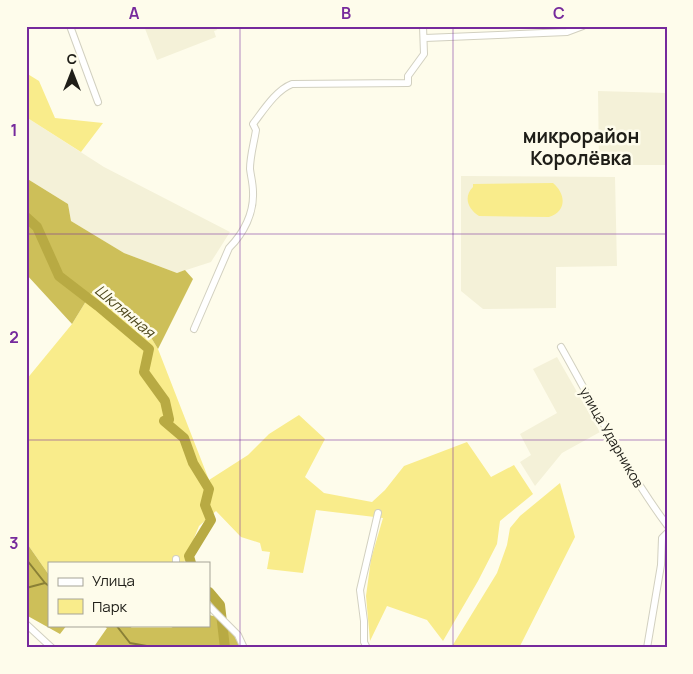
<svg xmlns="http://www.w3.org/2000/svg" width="693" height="674" viewBox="0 0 693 674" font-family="Manrope,sans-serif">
<rect width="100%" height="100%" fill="#fefceb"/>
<path fill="#f4f1d8" d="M 144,26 L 216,26 L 217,30 L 214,31 L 216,37 L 157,60 Z
M 598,91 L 667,93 L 667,165 L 599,165 Z
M 26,117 L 104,167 L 230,232 L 211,262 L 177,273 L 124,253 L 71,221 L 68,204 L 26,178 Z
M 461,176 L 615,177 L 617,266 L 556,267 L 556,308 L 483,309 L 461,291 Z
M 557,357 L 600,432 L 562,453 L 535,486 L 520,462 L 531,455 L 520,434 L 557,413 L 533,369 Z"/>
<path fill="#f9ec8b" d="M 26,73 L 39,81 L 55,118 L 103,123 L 81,152 L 26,117 Z
M 553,183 C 566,194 567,211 549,217 L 479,216 C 468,209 463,197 473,187 L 473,184 Z
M 91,293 L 141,321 L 158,349 L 209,480 L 248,455 L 269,434 L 299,415 L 325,439 L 305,477 L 324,493 L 372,502 L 385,490 L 404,466 L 467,442 L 491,477 L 514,465 L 533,494 L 500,521 L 497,544 L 478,581 L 443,641 L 427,620 L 387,606 L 370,641 L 366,596 L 371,559 L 383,518 L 316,510 L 303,573 L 267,569 L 270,552 L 262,551 L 260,543 L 241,537 L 216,511 L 199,526 L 184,563 L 49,563 L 49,575 L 26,542 L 26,380 L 72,324 Z
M 560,483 L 575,537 L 519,648 L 451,648 L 497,573 L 507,545 L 510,528 L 520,516 Z
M 128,625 L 176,625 L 171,628 L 132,628 Z"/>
<path fill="#cdbf59" d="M 26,178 L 68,204 L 71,221 L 124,253 L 177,273 L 185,270 L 193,279 L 158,349 L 141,321 L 91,293 L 72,324 L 26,274 Z
M 26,542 L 49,575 L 49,625 L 67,625 L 60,634 L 26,615 Z
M 209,615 L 222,618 L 242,648 L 93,648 L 107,628 L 102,625 L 128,625 L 132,628 L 171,628 L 176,625 L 209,625 Z"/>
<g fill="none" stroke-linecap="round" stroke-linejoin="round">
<path stroke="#8a8036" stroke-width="2" d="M 26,559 L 45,583 L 49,586
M 26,588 L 45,583
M 116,625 L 130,643 L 158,648"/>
<path stroke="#b8aa43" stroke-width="10" d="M 26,217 L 37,227 L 59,276 L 98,306 L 149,349 L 144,372 L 165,401 L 169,419 L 164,421 L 184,438 L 193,463 L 209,489 L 205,505 L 211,520 L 189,556 L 191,563
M 209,592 L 220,605 L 225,648"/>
<defs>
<path id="minor" d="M 70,26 L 98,102
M 425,38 L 567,32 L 583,26
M 194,329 L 229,248 C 244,233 254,213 253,192 C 253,184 251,177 250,169 C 250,156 254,143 256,130 L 253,124 C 263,111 276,90 292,84 L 408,83 L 408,76 L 424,54 L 423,26
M 561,347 C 595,407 626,470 667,525
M 176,563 L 176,559
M 209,606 L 238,635 L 244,648
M 26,624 L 52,648
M 367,648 L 364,642 L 364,621 L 360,590 L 378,513
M 647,648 L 661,565 L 662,538 L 667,533"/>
</defs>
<use href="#minor" stroke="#d2d0c0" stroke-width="8"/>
<use href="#minor" stroke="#fff" stroke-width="6"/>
</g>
<path fill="none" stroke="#762a9c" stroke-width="1" stroke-opacity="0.55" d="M 240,26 L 240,648M 453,26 L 453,648M 26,234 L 667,234M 26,440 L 667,440"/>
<g text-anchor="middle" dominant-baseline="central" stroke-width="5" stroke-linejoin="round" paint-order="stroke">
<g font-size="14" fill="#1f1e18" stroke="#fefceb">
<text transform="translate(612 437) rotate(60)">улица Ударников</text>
</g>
<g font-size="15" font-style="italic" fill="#4c461b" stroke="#fefceb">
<text transform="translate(125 311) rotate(40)">Шклянная</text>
</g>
<g font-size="19" font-weight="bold" fill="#1f1e18" stroke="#fefceb">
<text x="581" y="136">микрорайон<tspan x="581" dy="22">Королёвка</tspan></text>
</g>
</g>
<rect width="693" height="674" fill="none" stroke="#fefceb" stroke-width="55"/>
<rect x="48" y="562" width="162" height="65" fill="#fefceb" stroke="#a5a397"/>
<rect x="58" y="578" width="25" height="8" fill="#ffffff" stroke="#a5a397"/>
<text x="92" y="586" font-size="15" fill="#1f1e18">Улица</text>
<rect x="58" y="599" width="25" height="15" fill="#f9ec8b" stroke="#a5a397"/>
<text x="92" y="612" font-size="15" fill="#1f1e18">Парк</text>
<g transform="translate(72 72)" stroke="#fefceb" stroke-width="4" paint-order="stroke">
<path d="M0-4L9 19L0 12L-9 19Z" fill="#1f1e18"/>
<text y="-8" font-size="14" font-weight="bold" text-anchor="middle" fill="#1f1e18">С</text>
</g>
<rect x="28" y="28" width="638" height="618" fill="none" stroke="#762a9c" stroke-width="2"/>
<g font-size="16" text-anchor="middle" font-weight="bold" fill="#762a9c">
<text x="134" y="19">A</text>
<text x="346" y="19">B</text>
<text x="559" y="19">C</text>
<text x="14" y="136">1</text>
<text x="14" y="343">2</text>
<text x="14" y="549">3</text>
</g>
</svg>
